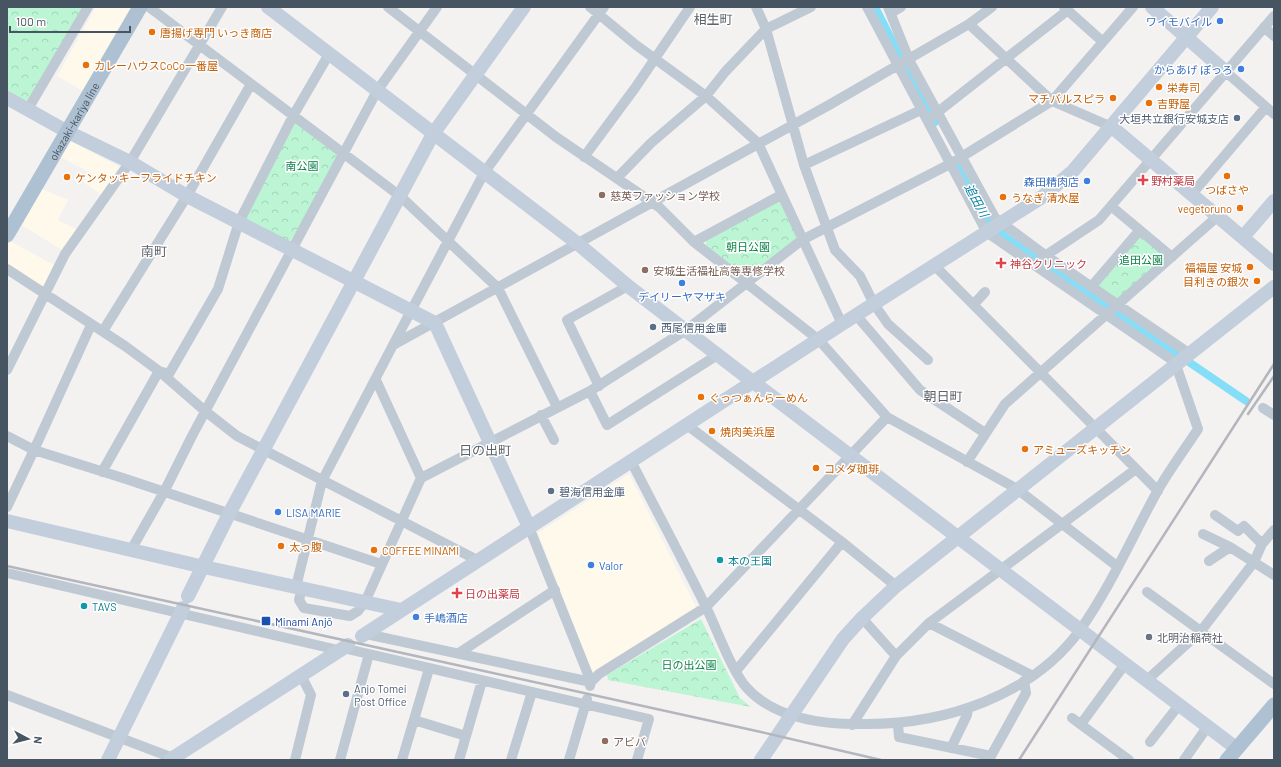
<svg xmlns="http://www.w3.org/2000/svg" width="1281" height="767" viewBox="0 0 1281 767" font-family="Barlow,'Noto Sans JP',sans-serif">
<defs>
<pattern id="park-crowns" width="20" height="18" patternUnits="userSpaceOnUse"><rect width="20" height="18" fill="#bcf5d3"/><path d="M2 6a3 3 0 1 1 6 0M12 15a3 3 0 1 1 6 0" fill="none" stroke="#a3d4b8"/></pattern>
</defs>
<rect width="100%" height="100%" fill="#f4f1f1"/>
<path fill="#fef9eb" d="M 96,7 L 132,7 L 85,92 L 57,76 Z
M 71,141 L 119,167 L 102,195 L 83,182 L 89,172 L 59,156 Z
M 42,189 L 68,200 L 58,220 L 78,230 L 62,250 L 22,225 Z
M 10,241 L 54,265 L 44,289 L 7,265 L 7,247 Z
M 629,474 L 697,609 L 592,672 L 538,533 Z"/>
<path fill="url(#park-crowns)" d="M 7,7 L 84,7 L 27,104 L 7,95 Z
M 293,116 L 343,154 L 289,243 L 244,219 Z
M 777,201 L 781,202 L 796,235 L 796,240 L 750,276 L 745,276 L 706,245 L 706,241 Z
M 1140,236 L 1165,257 L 1118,300 L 1097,286 Z
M 701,619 L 740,698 L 751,707 L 608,680 L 607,675 Z"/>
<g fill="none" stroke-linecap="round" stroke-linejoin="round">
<path stroke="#85def7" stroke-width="8" d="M 875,7 L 934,123
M 956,165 L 986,219 L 1007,238 L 1246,401"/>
<path stroke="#bec9d3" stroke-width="10" d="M 149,7 L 400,196 L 498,288 L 557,407
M 388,7 L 556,137 L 659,207 L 694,242 L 819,340 L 887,417 L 1017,489 L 1118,567
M 590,7 L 636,45 L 706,96 L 758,143 L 842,324
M 756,7 L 766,29 L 804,165 L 835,250 L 860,276 L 874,304 L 888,324 L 928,360
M 888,7 L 910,62 L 995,218 L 1045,255 L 1190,354
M 1064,7 L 1103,42
M 891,13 L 901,7
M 969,24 L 1052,101 L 1112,127
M 1264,27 L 1274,36
M 1226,72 L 1274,114
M 28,109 L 88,7
M 934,115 L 1068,10
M 584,157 L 635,88 L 690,7
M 804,165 L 921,110
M 618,177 L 651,143 L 706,96 L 725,72 L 766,29 L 811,7
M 1192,194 L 1266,107
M 1111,206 L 1172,257
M 694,242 L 781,195
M 1042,258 L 1099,220 L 1274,16
M 934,265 L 1158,491
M 7,269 L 125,346 L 159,371 L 205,411 L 237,436 L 477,560
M 1091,287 L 1139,231
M 974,304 L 985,292
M 856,315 L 920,390 L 985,433
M 91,325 L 34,450 L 126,479 L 381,564
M 103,331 L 187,196 L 251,84
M 393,345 L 829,105 L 969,24 L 992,7
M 7,370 L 65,254 L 130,162 L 222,7
M 159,371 L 169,374 L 218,289 L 239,222 L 293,116 L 329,54
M 376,380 L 421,478
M 599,386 L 567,320 L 628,286
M 590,391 L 607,425 L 719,354
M 1263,408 L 1274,415
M 541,415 L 554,440
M 687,425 L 842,542 L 896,586
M 7,436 L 34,450 L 7,507
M 631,461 C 656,510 682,558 706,607 C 717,629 732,672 747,688 C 776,720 826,725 867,724 C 945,724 1032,696 1080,630 C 1111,586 1132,537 1158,490 C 1170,469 1185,449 1198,429 L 1176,365 L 1172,360 L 992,236 L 986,231 L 867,7
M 967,462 L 1005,404 L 1218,216
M 102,472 L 159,371
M 1215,515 L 1238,531 L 1244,526 L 1262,544
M 529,527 L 591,682 L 590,686
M 1203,534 L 1230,547 L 1274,575
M 131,550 L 164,492 L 192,436 L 377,91 L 437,7
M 1209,561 L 1230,547
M 7,573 C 118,598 227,625 338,650
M 296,587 L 322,481 L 393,345 L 484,173 L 604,7
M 302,588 L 299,600 L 304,608 L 350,616 L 358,611 L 365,602 L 421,478 L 590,391 L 686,330 L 802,240 L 950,164 L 1052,101 L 1133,7
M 1147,592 L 1274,684
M 862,618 L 896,656
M 929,623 L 1033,676
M 366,634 L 591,682
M 343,648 L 649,719 L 637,760
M 459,653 L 555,590
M 736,671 L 842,542
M 1147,680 L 1201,631 L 1254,562 L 1262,544 L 1274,530
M 591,682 L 599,674 L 706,607 L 887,417
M 7,695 L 173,758
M 1072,718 L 1129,760
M 414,720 L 466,736
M 898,724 L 899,737 L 991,756 L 1026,693 L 1024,681
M 1081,724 L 1125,664
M 852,725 L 896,656 L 929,623 L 1136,469
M 1150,742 L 1179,705
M 951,748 L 967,715 L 968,709
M 295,760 L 311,695 L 301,675
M 340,760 L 369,654
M 402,760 L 429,669
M 459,760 L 482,681
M 511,760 L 532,692
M 569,760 L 587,699
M 1184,760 L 1208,726"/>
<path stroke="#c2cedc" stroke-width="14" d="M 268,7 L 577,243 L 628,286 L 753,382 L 1236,748
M 1152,7 L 1226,72
M 7,98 L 68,132 L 130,162 L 187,196 L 435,323 L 529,527
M 1112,127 L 1274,264
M 1243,237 L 1274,201
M 7,521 L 204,567 L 401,610
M 188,596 L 229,514 L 433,134 L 524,7
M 362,636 L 842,324 L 1042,197 L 1073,171 L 1212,7
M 108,760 L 183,608
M 170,760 L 348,645
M 761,760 L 843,639 L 862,618 L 896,586 L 1274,287"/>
<g stroke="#aec1d3" stroke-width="15">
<path id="s1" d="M 7,235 L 140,7"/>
<path d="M 1227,760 L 1274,705"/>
</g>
<path stroke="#b3b6bd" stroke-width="2.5" d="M 1248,414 L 1274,376
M 7,566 L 761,732 L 881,760
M 1019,760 L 1274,364"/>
</g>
<g fill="#3f7fe0" stroke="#fff" stroke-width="1.5">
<circle cx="1220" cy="21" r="4"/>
<circle cx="1241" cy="69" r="4"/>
<circle cx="1087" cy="181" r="4"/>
<circle cx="682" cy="283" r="4"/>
<circle cx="278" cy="512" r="4"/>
<circle cx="591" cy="565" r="4"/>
<circle cx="416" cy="617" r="4"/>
</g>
<g fill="#e8710a" stroke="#fff" stroke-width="1.5">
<circle cx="152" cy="32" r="4"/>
<circle cx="86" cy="65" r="4"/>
<circle cx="1159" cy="87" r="4"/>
<circle cx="1113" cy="98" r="4"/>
<circle cx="1149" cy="103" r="4"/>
<circle cx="1227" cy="176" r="4"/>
<circle cx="67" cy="177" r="4"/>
<circle cx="1003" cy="197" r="4"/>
<circle cx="1240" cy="208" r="4"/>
<circle cx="1250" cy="267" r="4"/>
<circle cx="1257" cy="281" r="4"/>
<circle cx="701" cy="397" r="4"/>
<circle cx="712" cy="431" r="4"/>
<circle cx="1025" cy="449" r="4"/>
<circle cx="816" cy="468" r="4"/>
<circle cx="281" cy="546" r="4"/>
<circle cx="374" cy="550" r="4"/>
</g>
<g fill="#5c6f8a" stroke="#fff" stroke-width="1.5">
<circle cx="1237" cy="118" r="4"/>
<circle cx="653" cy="327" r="4"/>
<circle cx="551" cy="491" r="4"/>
<circle cx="346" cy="694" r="4"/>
</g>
<g fill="#e0444e" stroke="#fff" stroke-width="1.5">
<path d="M1141 174h4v4h4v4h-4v4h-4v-4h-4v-4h4z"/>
<path d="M999 257h4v4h4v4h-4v4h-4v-4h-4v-4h4z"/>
<path d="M455 587h4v4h4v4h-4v4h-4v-4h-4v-4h4z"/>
</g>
<g fill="#8d6e63" stroke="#fff" stroke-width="1.5">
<circle cx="602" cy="195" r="4"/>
<circle cx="645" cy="270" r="4"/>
<circle cx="605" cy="741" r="4"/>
</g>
<g fill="#0f9aa8" stroke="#fff" stroke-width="1.5">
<circle cx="720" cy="560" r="4"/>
<circle cx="84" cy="606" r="4"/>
</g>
<rect fill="#1a4fb4" stroke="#fff" stroke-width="1.5" x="261" y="616" width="10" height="10" rx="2"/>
<circle fill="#6b7280" stroke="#fff" stroke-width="1.5" cx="1149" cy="637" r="4"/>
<g text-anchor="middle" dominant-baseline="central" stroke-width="3" stroke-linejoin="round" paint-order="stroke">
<g font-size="11" fill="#366cbe" stroke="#fff" text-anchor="end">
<text x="1212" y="21">ワイモバイル</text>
<text x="1233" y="69">からあげ ぽっろ</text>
<text x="1079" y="181">森田精肉店</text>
<text x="682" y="296" text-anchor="middle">デイリーヤマザキ</text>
<text x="286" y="512" text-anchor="start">LISA MARIE</text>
<text x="599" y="565" text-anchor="start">Valor</text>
<text x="424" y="617" text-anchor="start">手嶋酒店</text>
</g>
<g font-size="11" fill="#c56008" stroke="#fff" text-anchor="start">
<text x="160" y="32">唐揚げ専門 いっき商店</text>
<text x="94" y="65">カレーハウスCoCo一番屋</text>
<text x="1167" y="87">栄寿司</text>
<text x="1105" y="98" text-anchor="end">マチバルスピラ</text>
<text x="1157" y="103">吉野屋</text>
<text x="75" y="177">ケンタッキーフライドチキン</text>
<text x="1227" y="189" text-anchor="middle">つばさや</text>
<text x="1011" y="197">うなぎ 清水屋</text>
<text x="1232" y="208" text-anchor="end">vegetoruno</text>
<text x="1242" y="267" text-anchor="end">福福屋 安城</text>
<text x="1249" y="281" text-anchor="end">目利きの銀次</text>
<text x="709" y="397">ぐっつぁんらーめん</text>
<text x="720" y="431">焼肉美浜屋</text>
<text x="1033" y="449">アミューズキッチン</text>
<text x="824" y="468">コメダ珈琲</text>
<text x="289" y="546">太っ腹</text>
<text x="382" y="550">COFFEE MINAMI</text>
</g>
<g font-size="11" fill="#4e5e75" stroke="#fff" text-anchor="start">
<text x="1229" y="118" text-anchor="end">大垣共立銀行安城支店</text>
<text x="661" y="327">西尾信用金庫</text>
<text x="559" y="491">碧海信用金庫</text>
<text x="354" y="688">Anjo Tomei<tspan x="354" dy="13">Post Office</tspan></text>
</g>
<g font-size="11" fill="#475562" stroke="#fff">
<text stroke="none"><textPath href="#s1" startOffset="132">okazaki-kariya line</textPath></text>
</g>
<g font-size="11" fill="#0c8249" stroke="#fff">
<text x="302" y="165">南公園</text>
<text x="748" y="246">朝日公園</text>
<text x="1141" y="259">追田公園</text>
<text x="689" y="664">日の出公園</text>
</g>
<g font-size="11" fill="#be3a42" stroke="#fff" text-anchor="start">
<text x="1151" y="180">野村薬局</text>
<text x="1010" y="263">神谷クリニック</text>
<text x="465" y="593">日の出薬局</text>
</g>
<g font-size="11" fill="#785e54" stroke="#fff" text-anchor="start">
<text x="610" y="195">慈英ファッション学校</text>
<text x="653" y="270">安城生活福祉高等専修学校</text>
<text x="613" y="741">アビバ</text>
</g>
<g font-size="11" fill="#0d838f" stroke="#fff" text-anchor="start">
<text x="728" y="560">本の王国</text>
<text x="92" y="606">TAVS</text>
</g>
<g font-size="11" fill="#164399" stroke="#fff" text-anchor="start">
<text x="275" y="621">Minami Anjō</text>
</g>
<g font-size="11" fill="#5b616d" stroke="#fff" text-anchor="start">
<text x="1157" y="637">北明治稲荷社</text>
</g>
<g font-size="12" font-style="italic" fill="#037fa2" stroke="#fff">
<text transform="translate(977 200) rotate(61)">追田川</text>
</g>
<g font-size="13" fill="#5d6268" stroke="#fff">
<text x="713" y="19">相生町</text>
<text x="154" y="251">南町</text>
<text x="943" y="396">朝日町</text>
<text x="485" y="450">日の出町</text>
</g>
</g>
<rect width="1281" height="767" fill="none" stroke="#475562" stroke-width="16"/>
<g transform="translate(28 739) rotate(97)" stroke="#ffffff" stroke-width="3" paint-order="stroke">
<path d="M0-3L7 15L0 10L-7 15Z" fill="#475562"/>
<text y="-6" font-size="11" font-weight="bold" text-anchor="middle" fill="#475562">N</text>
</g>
<path d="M10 26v6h120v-6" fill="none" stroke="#475562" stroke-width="2"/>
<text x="16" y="26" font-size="12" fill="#475562" stroke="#ffffff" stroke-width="3" paint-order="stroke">100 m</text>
</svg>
